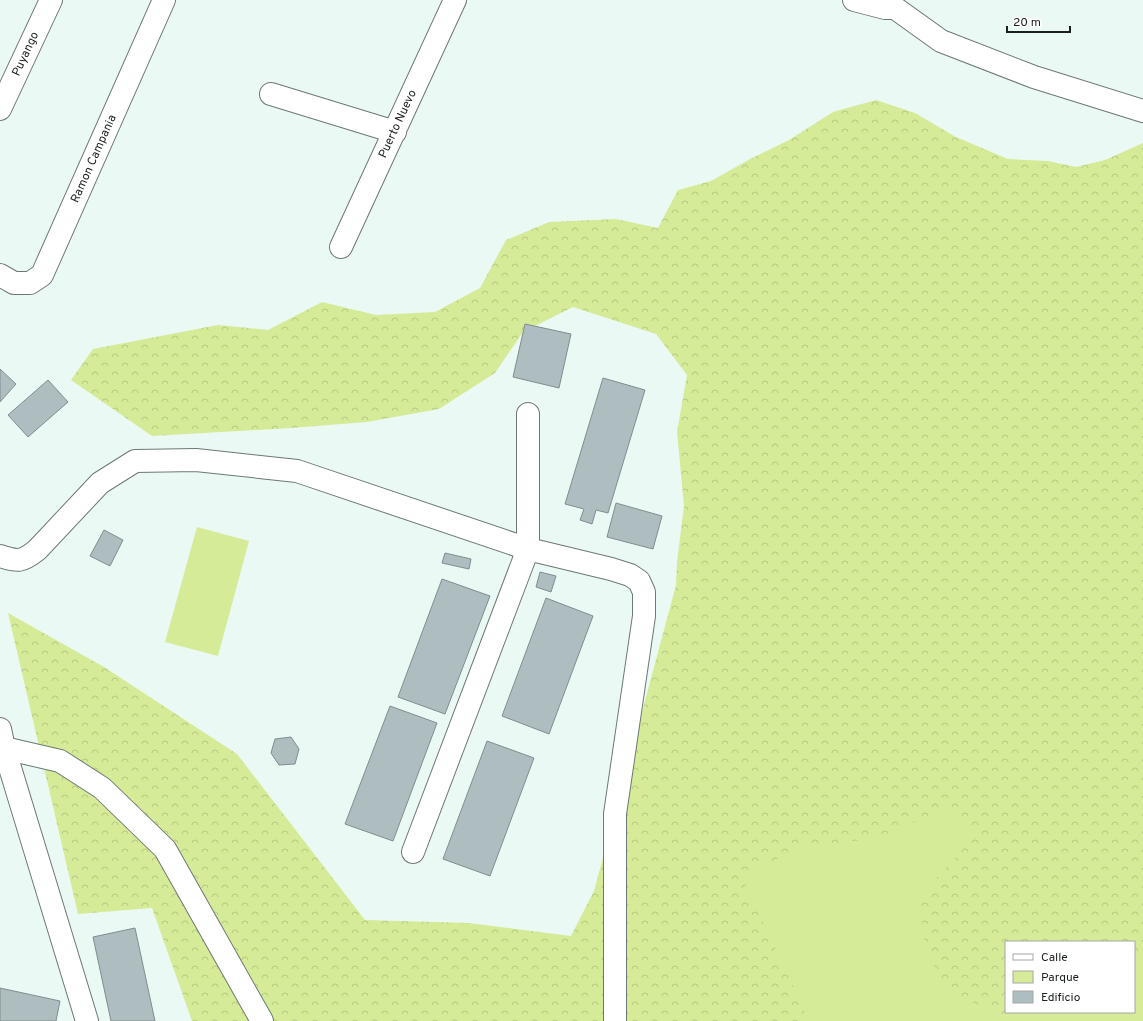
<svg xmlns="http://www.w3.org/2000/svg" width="1143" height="1021" viewBox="0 0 1143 1021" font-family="Overpass,sans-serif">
<defs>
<pattern id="forest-crowns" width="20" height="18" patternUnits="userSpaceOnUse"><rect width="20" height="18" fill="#d5eb97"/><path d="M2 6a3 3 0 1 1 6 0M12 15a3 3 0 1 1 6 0" fill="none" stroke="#b6c982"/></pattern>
</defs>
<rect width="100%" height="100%" fill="#ebf9f5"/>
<path fill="url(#forest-crowns)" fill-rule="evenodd" d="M 876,100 L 915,113 L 956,137 L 1008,159 L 1048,161 L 1076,167 L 1105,160 L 1143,143 L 1143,1021 L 192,1021 L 152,908 L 78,914 L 8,613 L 104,667 L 237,754 L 365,920 L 469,923 L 571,936 L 594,891 L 676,585 L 677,562 L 684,506 L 677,432 L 687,375 L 656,334 L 573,307 L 523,332 L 495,373 L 439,409 L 367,422 L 291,428 L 152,436 L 71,380 L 93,349 L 218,325 L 268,330 L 322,302 L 376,315 L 435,312 L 480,288 L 506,240 L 549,222 L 616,219 L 658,228 L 678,190 L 711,181 L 750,159 L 789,140 L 833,112 ZM 1006,942 L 1134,942 L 1134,1012 L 1006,1012 Z"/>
<path fill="#d5eb97" d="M 197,527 L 249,541 L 218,656 L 165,642 Z
M 946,809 L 980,831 L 919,897 L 926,951 L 948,992 L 1000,1014 L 1065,1012 L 1134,1012 L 1134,950 L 1143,955 L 1143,1021 L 809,1021 L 742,877 L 798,848 L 877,838 Z"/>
<path fill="#aebdbf" stroke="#808d8f" d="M 525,324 L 571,334 L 559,388 L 513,377 Z
M 0,369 L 16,384 L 0,402 Z
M 603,378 L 645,390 L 608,513 L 596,510 L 592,524 L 580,520 L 584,509 L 565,504 Z
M 48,380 L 68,402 L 28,437 L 8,415 Z
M 616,503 L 662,516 L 653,549 L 607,537 Z
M 104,530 L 123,540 L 110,566 L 90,556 Z
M 445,553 L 471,559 L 469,569 L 442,563 Z
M 540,572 L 556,576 L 551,592 L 536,587 Z
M 442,579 L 490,596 L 445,714 L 398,697 Z
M 546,598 L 593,616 L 549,734 L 502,716 Z
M 390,706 L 437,723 L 393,841 L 345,824 Z
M 291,737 L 299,749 L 295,764 L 279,765 L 271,753 L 275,739 Z
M 487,741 L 534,758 L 490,876 L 443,859 Z
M 135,928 L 155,1021 L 111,1021 L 93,937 Z
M 0,988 L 60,1001 L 56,1021 L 0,1021 Z"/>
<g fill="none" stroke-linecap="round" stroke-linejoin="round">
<defs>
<path id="minor" d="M 854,0 L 885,8 L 895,8
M 895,8 L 941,41 L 1034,77 L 1143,111
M 271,94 L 395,132
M 0,109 L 51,0
M 341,247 L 455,0
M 0,275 L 14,283 L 30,283 L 42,275 L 164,0
M 0,556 C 18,562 22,562 37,550 L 100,483 L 135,461 L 196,460 L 297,471 L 528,549 L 611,569 L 630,575 L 639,581 L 644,592 L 644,616 L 615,814 L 615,1021
M 0,729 L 4,748 L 87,1021
M 4,748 L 60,761 L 102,788 L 165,849 L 262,1021
M 413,852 L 528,549 L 528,414"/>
</defs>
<use href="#minor" stroke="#6c7875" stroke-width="24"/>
<use href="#minor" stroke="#fff" stroke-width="22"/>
</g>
<g text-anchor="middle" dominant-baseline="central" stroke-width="4" stroke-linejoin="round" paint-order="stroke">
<g font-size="12" fill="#1b201e" stroke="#fff">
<text transform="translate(26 54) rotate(-65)">Puyango</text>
<text transform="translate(398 124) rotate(-65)">Puerto Nuevo</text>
<text transform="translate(94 159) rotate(-66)">Ramon Campania</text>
</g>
</g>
<rect x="1005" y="941" width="130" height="72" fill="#ffffff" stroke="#a4a6a5"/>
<rect x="1013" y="954" width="20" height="6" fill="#ffffff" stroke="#a4a6a5"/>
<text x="1041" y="961" font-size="12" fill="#1b201e">Calle</text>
<rect x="1013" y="971" width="20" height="12" fill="#d5eb97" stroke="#a4a6a5"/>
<text x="1041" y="981" font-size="12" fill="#1b201e">Parque</text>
<rect x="1013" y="991" width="20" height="12" fill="#aebdbf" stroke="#a4a6a5"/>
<text x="1041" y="1001" font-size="12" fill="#1b201e">Edificio</text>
<path d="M1007 26v6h63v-6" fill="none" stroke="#1b201e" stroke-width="2"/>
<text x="1013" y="26" font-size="12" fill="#1b201e" stroke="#ffffff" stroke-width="3" paint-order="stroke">20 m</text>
</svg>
